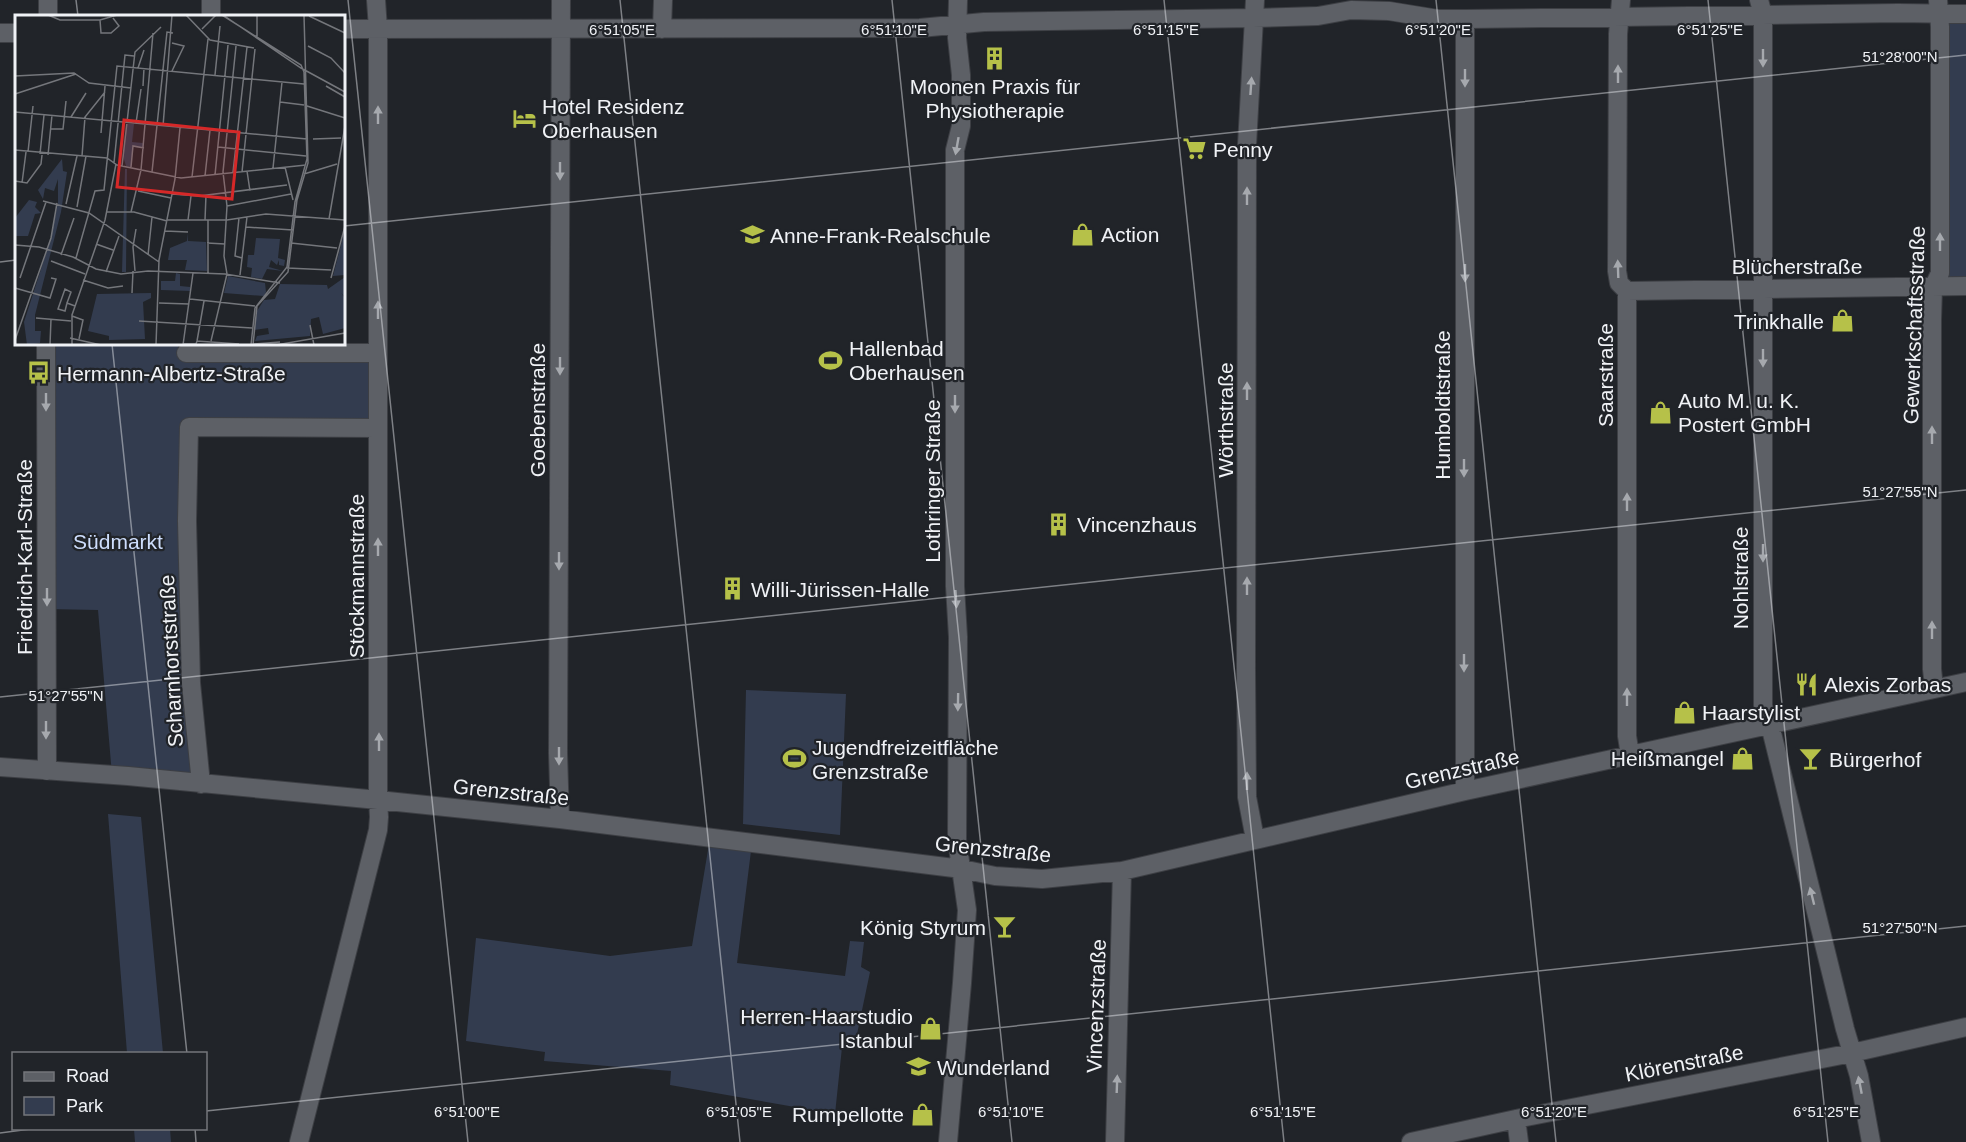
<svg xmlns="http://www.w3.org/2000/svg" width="1966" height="1142" viewBox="0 0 1966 1142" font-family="Helvetica,sans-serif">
<rect width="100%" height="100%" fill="#212429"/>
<path fill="#333c4f" d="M 1940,13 L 1966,13 L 1966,286 L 1933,288 Z
M 52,344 L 178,344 L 178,358 L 369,354 L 378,428 L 189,428 L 201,784 L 112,775 L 98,610 L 47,609 Z
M 746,690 L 846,694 L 840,835 L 743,824 Z
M 108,814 L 141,817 L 163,1053 L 127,1053 Z
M 710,838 L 752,843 L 737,963 L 845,976 L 850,941 L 864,942 L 861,967 L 870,972 L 856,1039 L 843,1038 L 835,1114 L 670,1085 L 671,1071 L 544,1061 L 545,1052 L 466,1041 L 476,938 L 610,956 L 692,946 Z
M 134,1129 L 170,1129 L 171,1142 L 135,1142 Z"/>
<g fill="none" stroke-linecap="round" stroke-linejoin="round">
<defs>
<path id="minor" d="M 211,0 L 211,16
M 1621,0 L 1618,34 L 1617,271 L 1619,283 L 1627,291 L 1627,736 L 1630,755
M 1759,0 L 1763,15 L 1763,706 L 1770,725 L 1845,1029 L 1859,1076 L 1871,1142
M 48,16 L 48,0
M 344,29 L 920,28 L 984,22 L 1253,18 L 1318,16 L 1351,10 L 1389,11 L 1438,19 L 1465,19 L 1898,13 L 1966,14
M 662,29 L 663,0
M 0,33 L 16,33
M 1627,291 L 1966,286
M 46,344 L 47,771
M 186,353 L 378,353
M 1934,688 L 1932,669 L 1932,320 L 1933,288 L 1940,273 L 1940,27 L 1938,0
M 0,767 L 128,776 L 378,800 L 560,819 L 962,869 L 995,876 L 1042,879 L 1122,871 L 1465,791 L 1966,682
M 201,784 L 191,683 L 187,521 L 189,427 L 378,428
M 1465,791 L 1465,19
M 560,819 L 558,753 L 561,0
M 1255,839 L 1247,797 L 1246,669 L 1247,145 L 1255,0
M 1516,1119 L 1519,1142
M 299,1142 L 378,830 L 379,817 L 378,800 L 378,29 L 376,0
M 948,1142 L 962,983 L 967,910 L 957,840 L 958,637 L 955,586 L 955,150 L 961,126 L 961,75 L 957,38 L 958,0
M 1115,1142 L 1122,871
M 1411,1142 L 1516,1119 L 1852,1053 L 1966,1027"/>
</defs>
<use href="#minor" stroke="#3d3f44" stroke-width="20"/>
<use href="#minor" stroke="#5d6066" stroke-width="18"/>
</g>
<defs><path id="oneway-solid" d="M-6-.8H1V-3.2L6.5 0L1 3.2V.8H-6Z" transform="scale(1.5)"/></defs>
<g fill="#a6a9ae">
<use href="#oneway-solid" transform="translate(1763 58) rotate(90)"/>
<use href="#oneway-solid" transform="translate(1618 74) rotate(-90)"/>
<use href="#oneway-solid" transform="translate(1465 78) rotate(90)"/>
<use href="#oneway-solid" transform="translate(1251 86) rotate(-86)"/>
<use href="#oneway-solid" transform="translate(378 115) rotate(-90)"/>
<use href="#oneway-solid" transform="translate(957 146) rotate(100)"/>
<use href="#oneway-solid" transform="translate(560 171) rotate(90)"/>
<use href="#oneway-solid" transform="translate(1247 196) rotate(-90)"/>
<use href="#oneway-solid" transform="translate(1940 242) rotate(-90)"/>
<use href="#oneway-solid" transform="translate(1618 269) rotate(-92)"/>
<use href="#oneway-solid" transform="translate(1465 273) rotate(90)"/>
<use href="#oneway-solid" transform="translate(378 310) rotate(-90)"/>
<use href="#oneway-solid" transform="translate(1763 358) rotate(90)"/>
<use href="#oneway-solid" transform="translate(560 366) rotate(90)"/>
<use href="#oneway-solid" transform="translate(1247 391) rotate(-90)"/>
<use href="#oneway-solid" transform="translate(46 402) rotate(90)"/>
<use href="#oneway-solid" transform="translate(955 404) rotate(90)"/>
<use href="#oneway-solid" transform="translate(1932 435) rotate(-90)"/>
<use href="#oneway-solid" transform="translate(1464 468) rotate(90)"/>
<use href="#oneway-solid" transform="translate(1627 502) rotate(-90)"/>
<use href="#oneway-solid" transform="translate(378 547) rotate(-90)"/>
<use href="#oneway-solid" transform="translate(1763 553) rotate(90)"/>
<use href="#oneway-solid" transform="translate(559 561) rotate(90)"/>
<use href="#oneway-solid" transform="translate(1247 586) rotate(-90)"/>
<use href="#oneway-solid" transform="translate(47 597) rotate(90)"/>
<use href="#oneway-solid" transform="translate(956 599) rotate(86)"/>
<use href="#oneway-solid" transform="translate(1932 630) rotate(-90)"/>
<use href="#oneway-solid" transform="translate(1464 663) rotate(90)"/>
<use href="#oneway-solid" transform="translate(1627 697) rotate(-90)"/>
<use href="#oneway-solid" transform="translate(958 702) rotate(91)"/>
<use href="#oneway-solid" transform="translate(46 730) rotate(90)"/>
<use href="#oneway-solid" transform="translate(379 742) rotate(-90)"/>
<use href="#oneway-solid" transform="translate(559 756) rotate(90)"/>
<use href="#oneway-solid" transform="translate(1247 781) rotate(-90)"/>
<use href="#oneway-solid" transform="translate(1812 896) rotate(-104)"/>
<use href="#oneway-solid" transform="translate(1117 1084) rotate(-88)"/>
<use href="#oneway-solid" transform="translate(1860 1085) rotate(-101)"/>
</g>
<path fill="none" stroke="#f0f2f6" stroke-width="1.5" stroke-opacity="0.45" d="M 76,0 L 78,16M 348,0 L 468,1142M 620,0 L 740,1142M 892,0 L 1012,1142M 1164,0 L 1284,1142M 1436,0 L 1556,1142M 1708,0 L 1828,1142M 344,226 L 1966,55M 0,262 L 16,260M 112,344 L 187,1054M 0,697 L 1966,490M 206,1111 L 1966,926M 195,1128 L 196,1142M 0,1133 L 38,1128"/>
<defs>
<symbol id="building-bare" viewBox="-9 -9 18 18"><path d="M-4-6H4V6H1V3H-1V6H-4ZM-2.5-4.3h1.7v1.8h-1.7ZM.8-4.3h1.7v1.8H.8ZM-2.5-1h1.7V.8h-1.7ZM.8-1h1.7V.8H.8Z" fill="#b6c149" stroke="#212429" stroke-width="2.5" paint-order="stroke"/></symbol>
<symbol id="hotel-bare" viewBox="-9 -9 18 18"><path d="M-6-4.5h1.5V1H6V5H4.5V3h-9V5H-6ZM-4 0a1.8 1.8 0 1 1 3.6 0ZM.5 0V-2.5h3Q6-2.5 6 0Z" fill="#b6c149" stroke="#212429" stroke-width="2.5" paint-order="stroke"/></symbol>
<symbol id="supermarket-bare" viewBox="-9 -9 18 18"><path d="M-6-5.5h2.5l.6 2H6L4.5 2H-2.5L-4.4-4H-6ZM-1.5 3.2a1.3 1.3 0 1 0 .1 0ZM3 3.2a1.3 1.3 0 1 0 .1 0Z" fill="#b6c149" stroke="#212429" stroke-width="2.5" paint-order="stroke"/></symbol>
<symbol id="shop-bare" viewBox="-9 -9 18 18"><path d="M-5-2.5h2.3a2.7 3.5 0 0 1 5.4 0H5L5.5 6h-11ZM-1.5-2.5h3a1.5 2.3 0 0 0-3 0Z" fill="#b6c149" stroke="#212429" stroke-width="2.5" paint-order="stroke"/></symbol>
<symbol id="school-bare" viewBox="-9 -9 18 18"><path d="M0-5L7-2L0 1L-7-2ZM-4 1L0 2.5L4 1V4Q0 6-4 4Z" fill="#b6c149" stroke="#212429" stroke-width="2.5" paint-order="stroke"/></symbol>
<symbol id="stadium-bare" viewBox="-9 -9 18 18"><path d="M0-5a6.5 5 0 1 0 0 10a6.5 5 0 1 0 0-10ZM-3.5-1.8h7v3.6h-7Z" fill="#b6c149" stroke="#212429" stroke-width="2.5" paint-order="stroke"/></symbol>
<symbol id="bus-bare" viewBox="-9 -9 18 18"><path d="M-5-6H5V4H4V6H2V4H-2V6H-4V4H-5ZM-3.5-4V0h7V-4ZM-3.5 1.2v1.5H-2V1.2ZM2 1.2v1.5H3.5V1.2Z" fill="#b6c149" stroke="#212429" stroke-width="2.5" paint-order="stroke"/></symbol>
<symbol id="restaurant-bare" viewBox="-9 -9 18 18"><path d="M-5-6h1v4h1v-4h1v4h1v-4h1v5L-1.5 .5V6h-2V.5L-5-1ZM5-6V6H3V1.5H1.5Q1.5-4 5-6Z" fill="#b6c149" stroke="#212429" stroke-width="2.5" paint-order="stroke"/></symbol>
<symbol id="bar-bare" viewBox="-9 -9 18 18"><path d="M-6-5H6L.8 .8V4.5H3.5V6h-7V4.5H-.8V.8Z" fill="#b6c149" stroke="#212429" stroke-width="2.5" paint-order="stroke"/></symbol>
</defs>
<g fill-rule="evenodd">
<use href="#building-bare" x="978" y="42" width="33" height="33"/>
<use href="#hotel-bare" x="508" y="102" width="33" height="33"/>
<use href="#supermarket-bare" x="1178" y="132" width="33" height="33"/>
<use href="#shop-bare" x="1066" y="218" width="33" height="33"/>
<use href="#school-bare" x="736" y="218" width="33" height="33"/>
<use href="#shop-bare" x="1826" y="304" width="33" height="33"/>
<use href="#stadium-bare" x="814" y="344" width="33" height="33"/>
<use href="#bus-bare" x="22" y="356" width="33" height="33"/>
<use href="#shop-bare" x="1644" y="396" width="33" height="33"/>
<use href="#building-bare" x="1042" y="508" width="33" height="33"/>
<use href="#building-bare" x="716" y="572" width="33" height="33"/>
<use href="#restaurant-bare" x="1790" y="668" width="33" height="33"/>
<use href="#shop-bare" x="1668" y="696" width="33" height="33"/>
<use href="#shop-bare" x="1726" y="742" width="33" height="33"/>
<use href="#stadium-bare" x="778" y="742" width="33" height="33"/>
<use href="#bar-bare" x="1794" y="742" width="33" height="33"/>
<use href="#bar-bare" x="988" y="910" width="33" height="33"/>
<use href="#shop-bare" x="914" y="1012" width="33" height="33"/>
<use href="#school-bare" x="902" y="1050" width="33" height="33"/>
<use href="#shop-bare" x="906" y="1098" width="33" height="33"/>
</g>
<g text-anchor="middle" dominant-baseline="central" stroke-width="4.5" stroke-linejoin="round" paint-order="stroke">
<g font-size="21" fill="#f0f2f6" stroke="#212429" text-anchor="start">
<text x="995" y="86" text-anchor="middle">Moonen Praxis für<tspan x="995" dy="24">Physiotherapie</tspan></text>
<text x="542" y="106">Hotel Residenz<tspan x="542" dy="24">Oberhausen</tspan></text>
<text x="1213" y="149">Penny</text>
<text x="1101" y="234">Action</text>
<text x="770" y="235">Anne-Frank-Realschule</text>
<text x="1824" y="321" text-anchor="end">Trinkhalle</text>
<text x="849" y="348">Hallenbad<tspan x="849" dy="24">Oberhausen</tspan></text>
<text x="57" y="373">Hermann-Albertz-Straße</text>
<text x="1678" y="400">Auto M. u. K.<tspan x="1678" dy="24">Postert GmbH</tspan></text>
<text x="1077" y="524">Vincenzhaus</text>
<text x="751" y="589">Willi-Jürissen-Halle</text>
<text x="1824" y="684">Alexis Zorbas</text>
<text x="1702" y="712">Haarstylist</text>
<text x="812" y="747">Jugendfreizeitfläche<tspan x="812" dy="24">Grenzstraße</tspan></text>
<text x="1724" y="758" text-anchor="end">Heißmangel</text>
<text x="1829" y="759">Bürgerhof</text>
<text x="986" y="927" text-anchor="end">König Styrum</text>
<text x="913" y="1016" text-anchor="end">Herren-Haarstudio<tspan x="913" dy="24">Istanbul</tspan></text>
<text x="937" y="1067">Wunderland</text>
<text x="904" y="1114" text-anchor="end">Rumpellotte</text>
</g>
<g font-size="21" fill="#f0f2f6" stroke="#212429">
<text x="1797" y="266">Blücherstraße</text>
<text transform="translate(1914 325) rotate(-88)">Gewerkschaftsstraße</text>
<text transform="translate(1605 375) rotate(-90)">Saarstraße</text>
<text transform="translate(1442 405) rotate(-90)">Humboldtstraße</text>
<text transform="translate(537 410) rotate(-90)">Goebenstraße</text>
<text transform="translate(1225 420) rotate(-90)">Wörthstraße</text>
<text transform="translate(932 481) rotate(-90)">Lothringer Straße</text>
<text transform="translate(24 557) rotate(-90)">Friedrich-Karl-Straße</text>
<text transform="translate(356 576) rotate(-90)">Stöckmannstraße</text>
<text transform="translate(1740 578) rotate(-90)">Nohlstraße</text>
<text transform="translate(171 661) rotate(-93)">Scharnhorststraße</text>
<text transform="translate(1462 769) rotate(-13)">Grenzstraße</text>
<text transform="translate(511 792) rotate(6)">Grenzstraße</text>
<text transform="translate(993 849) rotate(6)">Grenzstraße</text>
<text transform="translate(1096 1006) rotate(-88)">Vincenzstraße</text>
<text transform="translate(1684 1063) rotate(-11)">Klörenstraße</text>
</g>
<g font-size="21" fill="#cedefd" stroke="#212429">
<text x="118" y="541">Südmarkt</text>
</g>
</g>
<g transform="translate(15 15)">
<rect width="330" height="330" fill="#212429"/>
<path d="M 112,109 L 119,109 L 117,127 L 128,128 L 129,133 L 118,132 L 116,152 L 111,151 L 108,141 ZM 47,144 L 48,156 L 52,157 L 46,197 L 20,300 L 20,316 L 26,316 L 25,328 L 12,330 L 9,307 L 35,226 L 43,188 L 43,164 L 39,176 L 30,173 L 28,184 L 23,175 ZM 110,154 L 112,154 L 111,257 L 107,257 ZM 14,185 L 22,187 L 20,192 L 26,198 L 20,199 L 13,221 L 0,221 L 0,203 ZM 330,214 L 330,260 L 318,261 ZM 172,218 L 173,226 L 191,227 L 192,256 L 170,255 L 172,245 L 153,245 L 155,233 L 172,226 ZM 241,223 L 265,224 L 263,243 L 270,245 L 269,251 L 264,250 L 264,245 L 262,250 L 256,245 L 254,252 L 268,256 L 252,254 L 247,264 L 236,262 L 237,253 L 232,252 L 233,240 L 239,240 ZM 161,258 L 165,259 L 165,271 L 175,272 L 175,276 L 146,275 L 146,266 L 160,266 ZM 213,261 L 250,268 L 251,277 L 249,281 L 209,278 ZM 330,262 L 330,282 L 326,278 L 330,283 L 330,313 L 308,319 L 304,302 L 296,304 L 295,321 L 240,326 L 242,321 L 254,319 L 253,313 L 239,315 L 242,296 L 249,285 L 260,284 L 265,269 L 312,270 L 313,274 ZM 136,278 L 136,283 L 128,287 L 130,324 L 94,325 L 94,321 L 73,316 L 82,279 Z" fill="#333c4f"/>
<path fill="none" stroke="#74767b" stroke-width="1.5" d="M 33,0 L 45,5 L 85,5 L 102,0M 171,0 L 195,25 L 239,33M 207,0 L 286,50 L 289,57 L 292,144 L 280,187 L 272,252 L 240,293 L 236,330M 208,0 L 286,53 L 330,77M 294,1 L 330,18M 85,5 L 86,18 L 96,18 L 104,11 L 98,3M 187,14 L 201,0M 242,23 L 242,0M 157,28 L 169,31 L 157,56M 293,31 L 316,43 L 330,58M 123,53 L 129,35M 200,60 L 205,11M 0,61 L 59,58 L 74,68 L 116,73M 128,71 L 129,53M 311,71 L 330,82M 0,79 L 61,59M 265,87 L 289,90M 292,91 L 330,103M 0,97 L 292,124M 56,102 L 71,78M 121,108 L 126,74M 148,111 L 157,0M 35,114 L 48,114 L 51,86M 86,118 L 90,71M 298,124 L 326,123M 203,132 L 291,141M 0,135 L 92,143 L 102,150 L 166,163 L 291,150M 13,137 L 18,91M 25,139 L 29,100M 33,140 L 37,100M 67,141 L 70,102 L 90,77M 99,148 L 110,40 L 119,41M 107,151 L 120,37 L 146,12M 116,152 L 118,131 L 129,133M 270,152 L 278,185M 258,153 L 267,67M 232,156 L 235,176M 137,157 L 152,17 L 158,18M 218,157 L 232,32M 227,157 L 240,34M 289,159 L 322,149M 200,160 L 213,30M 190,161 L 195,115M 177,162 L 193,24M 0,166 L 12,168 L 26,149 L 27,140M 7,168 L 11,137M 123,176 L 156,183M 157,179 L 184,181 L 272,170M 28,186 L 74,198 L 144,247M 51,189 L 62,141M 212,191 L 276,179M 62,192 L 71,141M 92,197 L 119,197 L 152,206M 116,197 L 126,155 L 138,18M 224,203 L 220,241 L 227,243M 314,204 L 330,111M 152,205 L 212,205 L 251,199 L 330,205M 173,205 L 176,181M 190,205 L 191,180M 193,205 L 193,258M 231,212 L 278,215M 150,216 L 173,217M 192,228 L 210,229M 276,228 L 322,233M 81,229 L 98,235M 0,230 L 24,232 L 58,242 L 81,254 L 106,259 L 133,256 L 210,259 L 265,268M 46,240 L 59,203M 133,240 L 137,202M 61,243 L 80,176 L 89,175 L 102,51 L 289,69M 36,246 L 70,259M 272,253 L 316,255M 120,256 L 118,232 L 121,214M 91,257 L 104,221M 225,260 L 232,202M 5,263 L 31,187M 316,263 L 330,211M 68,265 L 93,273 L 108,271M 0,273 L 35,283 L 41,264 L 36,263M 117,278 L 118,256M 175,284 L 240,291M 52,288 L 50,296 L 43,294 L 50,274 L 56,277 L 52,288 L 60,291M 144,288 L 174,289M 57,301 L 68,305 L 64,324M 21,303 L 56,306M 124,306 L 237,313M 295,310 L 299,330M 55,323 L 86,330M 0,325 L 36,223 L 42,188M 182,326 L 189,286M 196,326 L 212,259 L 209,241 L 212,191 L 208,157 L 221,31M 168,329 L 181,329 L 182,326 L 224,329M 238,329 L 265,327M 35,330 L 36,304M 57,330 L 57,300 L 90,205 L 101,149M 141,330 L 144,245 L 160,164 L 165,113M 168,330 L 178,258M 238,330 L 242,291 L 273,257 L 282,185 L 293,148 L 289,0M 261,330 L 330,318"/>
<path fill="#d62828" fill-opacity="0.15" stroke="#d62828" stroke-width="3" d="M 109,105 L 224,117 L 217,184 L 102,172 Z"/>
<rect width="330" height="330" fill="none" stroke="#f0f2f6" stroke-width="3"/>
</g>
<g font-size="15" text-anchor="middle" fill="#f0f2f6" stroke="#212429" stroke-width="4.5" stroke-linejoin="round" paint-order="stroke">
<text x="622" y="35">6°51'05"E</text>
<text x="894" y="35">6°51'10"E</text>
<text x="1166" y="35">6°51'15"E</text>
<text x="1438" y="35">6°51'20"E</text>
<text x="1710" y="35">6°51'25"E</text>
<text x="1900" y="62">51°28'00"N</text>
<text x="1900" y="497">51°27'55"N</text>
<text x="66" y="701">51°27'55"N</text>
<text x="1900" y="933">51°27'50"N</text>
<text x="467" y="1117">6°51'00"E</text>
<text x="739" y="1117">6°51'05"E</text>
<text x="1011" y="1117">6°51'10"E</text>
<text x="1283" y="1117">6°51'15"E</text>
<text x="1554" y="1117">6°51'20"E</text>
<text x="1826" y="1117">6°51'25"E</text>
</g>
<rect x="12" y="1052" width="195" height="78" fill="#212429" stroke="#74767b" stroke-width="1.5"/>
<rect x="24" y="1072" width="30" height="9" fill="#5d6066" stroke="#74767b" stroke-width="1.5"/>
<text x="66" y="1082" font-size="18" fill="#f0f2f6">Road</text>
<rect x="24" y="1097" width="30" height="18" fill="#333c4f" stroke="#74767b" stroke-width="1.5"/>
<text x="66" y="1112" font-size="18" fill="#f0f2f6">Park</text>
</svg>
